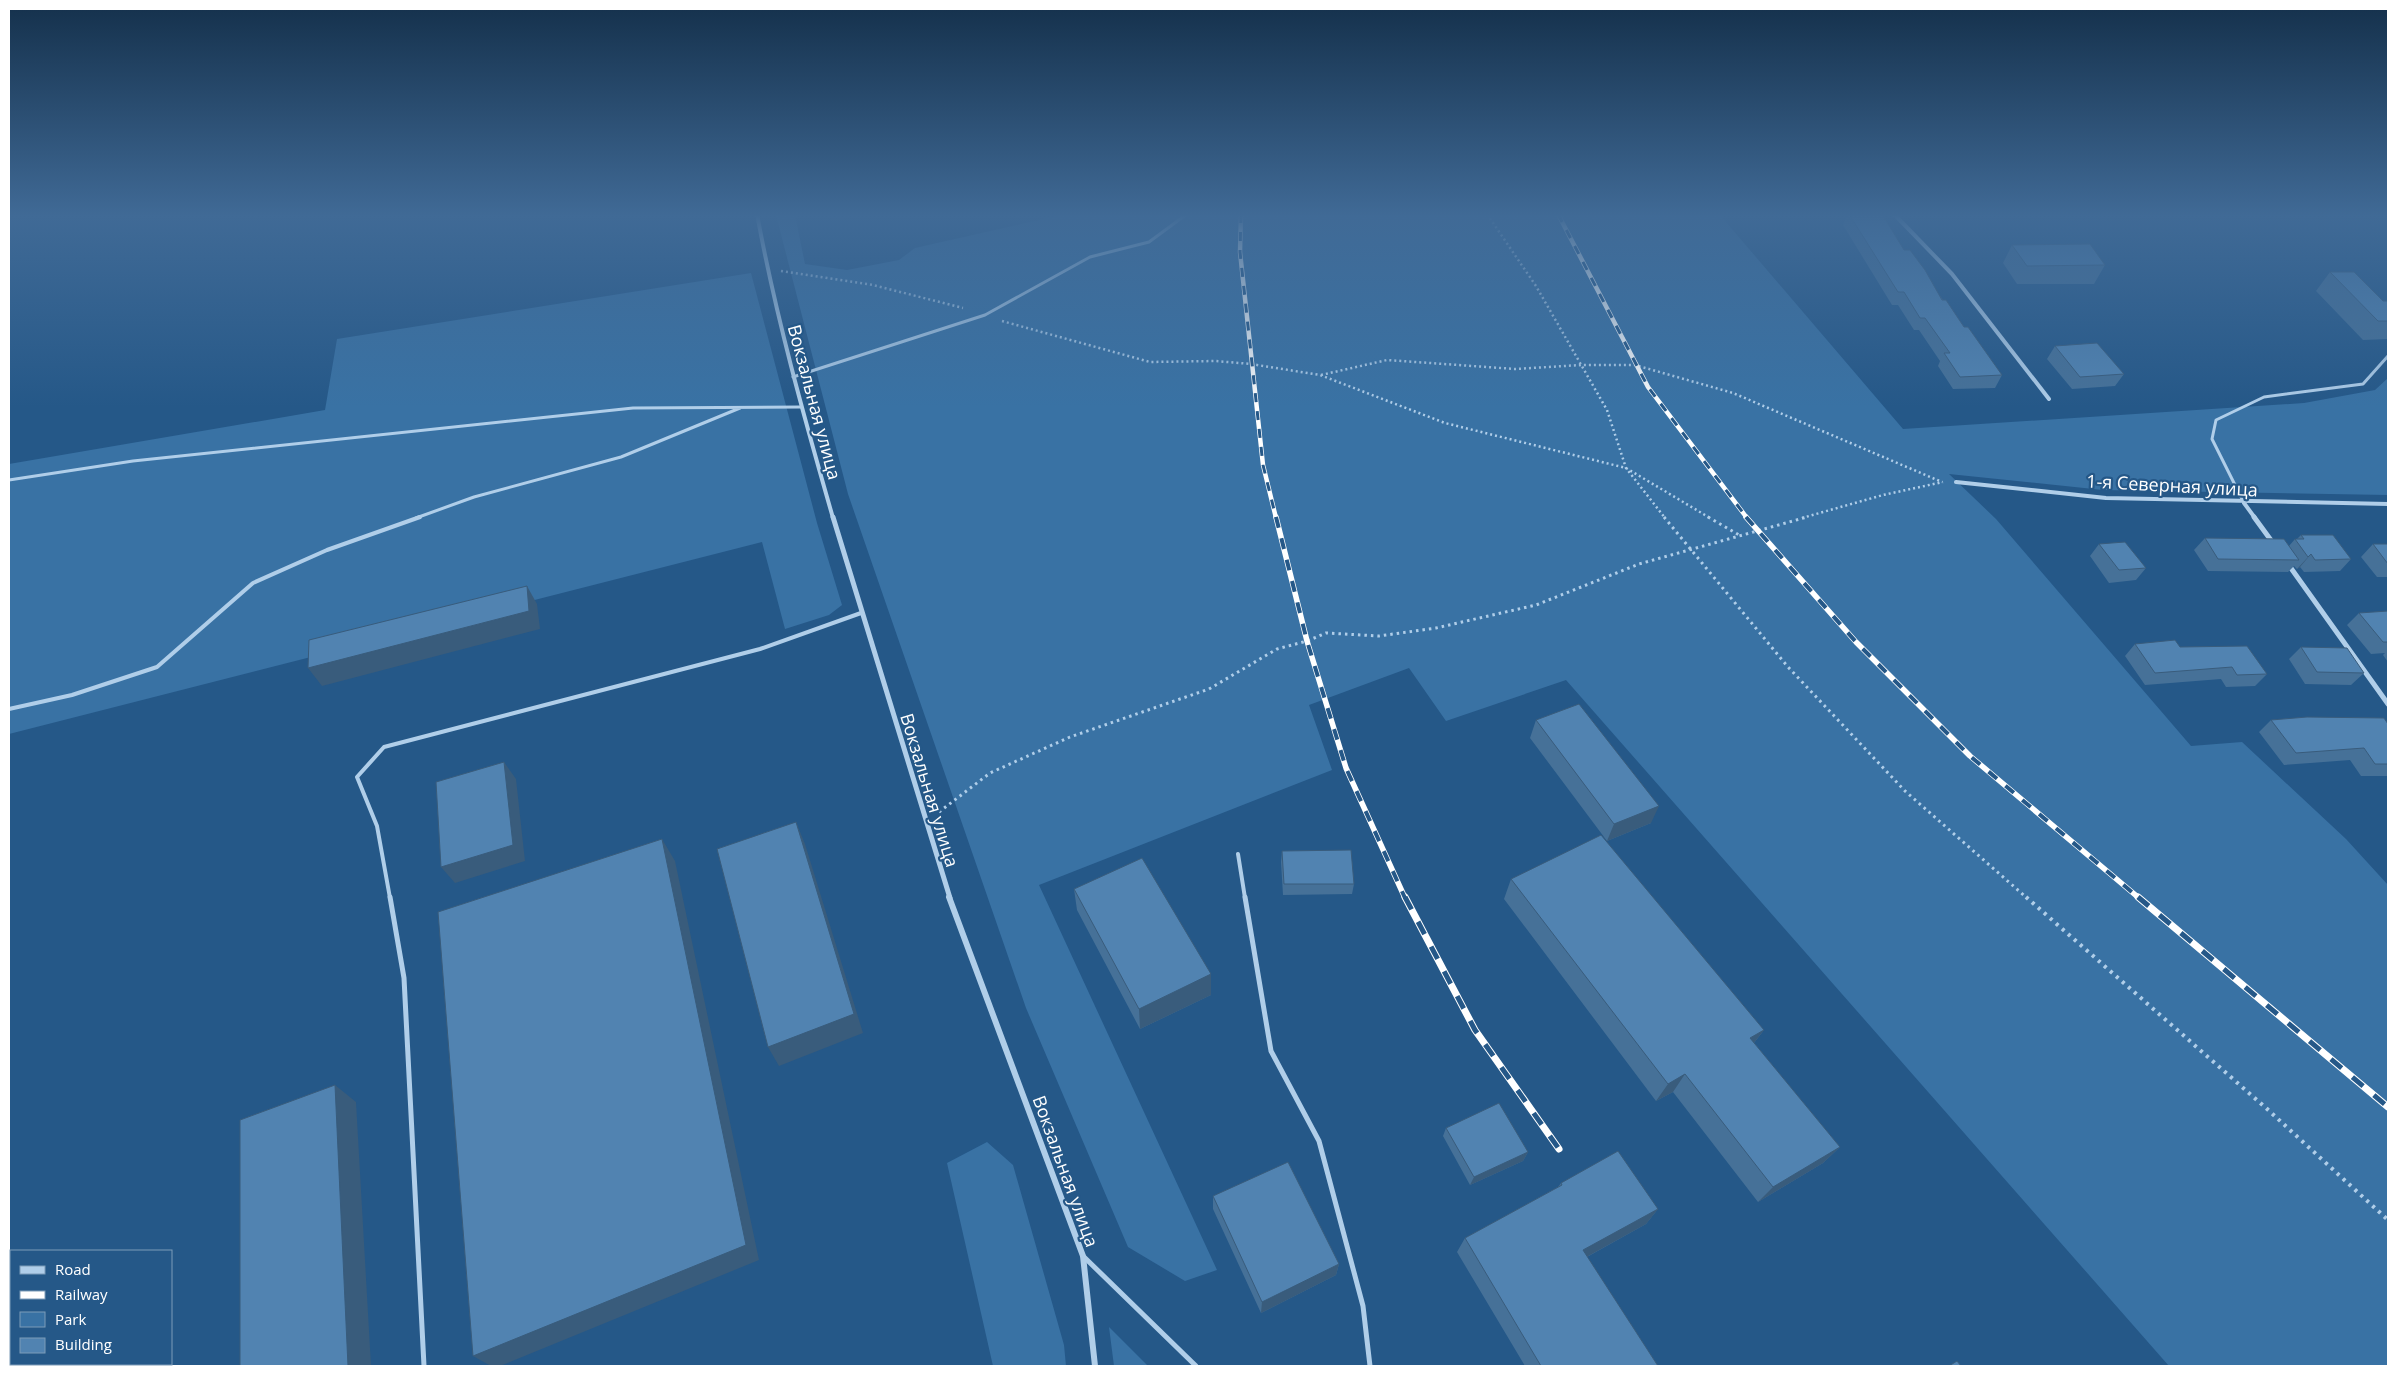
<svg xmlns="http://www.w3.org/2000/svg" width="2397" height="1375" viewBox="0 0 2397 1375" font-family="'Open Sans',sans-serif">
<rect width="100%" height="100%" fill="#255888"/>
<path fill="#3972a4" d="M 776,215 L 795,215 L 805,264 L 847,270 L 899,260 L 915,248 L 1061,215 L 1720,215 L 1903,429 L 2304,403 L 2375,390 L 2388,378 L 2388,495 L 2103,490 L 1949,474 L 1996,519 L 2191,746 L 2242,742 L 2346,839 L 2388,885 L 2388,1366 L 2169,1366 L 1566,680 L 1446,721 L 1409,668 L 1309,705 L 1332,770 L 1039,885 L 1217,1270 L 1185,1281 L 1128,1247 L 1026,1008 L 848,494 Z
M 751,273 L 817,523 L 842,605 L 829,615 L 785,629 L 762,542 L 9,734 L 9,464 L 325,410 L 337,339 Z
M 987,1142 L 1013,1165 L 1064,1345 L 1066,1366 L 993,1366 L 947,1163 Z
M 1109,1327 L 1148,1366 L 1114,1366 Z"/>
<g fill="none" stroke-linecap="round" stroke-linejoin="round">
<path stroke="#b0cee9" stroke-width="2.5" stroke-dasharray="2 3" stroke-linecap="butt" d="M 1487,214 L 1536,286 L 1607,410 L 1626,468 L 1665,518
M 781,271 L 873,285 L 963,308
M 1002,321 L 1150,362 L 1216,361 L 1251,364 L 1320,375 L 1445,423 L 1626,468 L 1710,518
M 1321,375 L 1387,360 L 1515,369 L 1581,365 L 1635,365 L 1733,393 L 1942,482
M 1802,518 L 1883,495 L 1943,482"/>
<path stroke="#b0cee9" stroke-width="3" stroke-dasharray="2.5 4" stroke-linecap="butt" d="M 1664,517 L 1788,667 L 1905,791 L 2027,898
M 1708,517 L 1739,535
M 939,812 L 990,773 L 1070,737 L 1209,689 L 1277,649 L 1307,641 L 1326,633 L 1379,636 L 1436,628 L 1536,605 L 1639,564 L 1807,517"/>
<path stroke="#b0cee9" stroke-width="4" stroke-dasharray="3 5" stroke-linecap="butt" d="M 2026,897 L 2266,1108 L 2388,1220"/>
<path stroke="#b0cee9" stroke-width="3" d="M 793,377 L 985,315 L 1090,257 L 1149,242 L 1187,214
M 9,480 L 133,461 L 633,408 L 801,407
M 2244,503 L 2212,439 L 2216,420 L 2264,397 L 2363,384 L 2388,356
M 416,518 L 474,497 L 621,457 L 740,408"/>
<path stroke="#b0cee9" stroke-width="4" d="M 9,709 L 72,695 L 157,667 L 253,583 L 327,550 L 420,517
M 1238,854 L 1245,898
M 390,898 L 377,826 L 357,777 L 384,747 L 760,649 L 861,613"/>
<path stroke="#b0cee9" stroke-width="5" d="M 390,897 L 404,978 L 424,1366
M 1245,897 L 1271,1051 L 1319,1141 L 1363,1306 L 1370,1366
M 1083,1256 L 1196,1366"/>
<path stroke="#b0cee9" stroke-width="4" d="M 757,214 C 776,317 804,417 833,518
M 1894,214 L 1952,274 L 2049,399
M 1956,482 L 2106,498 L 2388,504
M 2244,503 L 2255,518"/>
<path stroke="#b0cee9" stroke-width="5" d="M 833,517 L 950,898
M 2254,517 L 2273,543
M 2288,564 L 2388,704"/>
<path stroke="#b0cee9" stroke-width="6" d="M 949,897 L 1083,1256 L 1095,1366"/>
<defs>
<path id="rail-far2" d="M 1241,214 L 1240,252 L 1263,465 L 1276,518
M 1558,214 L 1648,387 L 1747,518"/>
<path id="rail-far1" d="M 1276,517 L 1307,641 L 1346,768 L 1405,898
M 1746,517 L 1856,642 L 1970,756 L 2139,898"/>
<path id="rail" d="M 1405,897 L 1475,1030 L 1559,1149
M 2138,897 L 2388,1107"/>
</defs>
<use href="#rail-far2" stroke="#fff" stroke-width="4.5"/>
<use href="#rail-far1" stroke="#fff" stroke-width="5.5"/>
<use href="#rail" stroke="#fff" stroke-width="7"/>
<use href="#rail-far2" stroke="#255888" stroke-width="3" stroke-dasharray="9" stroke-linecap="butt"/>
<use href="#rail-far1" stroke="#255888" stroke-width="4" stroke-dasharray="11" stroke-linecap="butt"/>
<use href="#rail" stroke="#255888" stroke-width="5" stroke-dasharray="14" stroke-linecap="butt"/>
</g>
<path fill="#467198" d="M 1848,214 L 1882,214 L 1904,250 L 2002,375 L 1995,388 L 1953,389 L 1938,366 L 1940,361 L 1919,330 L 1914,330 L 1898,305 L 1892,305 L 1843,225 Z
M 2012,245 L 2105,265 L 2094,284 L 2017,284 L 2003,263 Z
M 2330,272 L 2383,301 L 2388,301 L 2388,339 L 2363,340 L 2316,291 Z
M 2055,346 L 2124,374 L 2115,386 L 2072,389 L 2047,359 Z
M 2301,535 L 2351,559 L 2340,571 L 2304,572 L 2300,567 L 2297,569 L 2294,566 L 2288,572 L 2208,571 L 2194,550 L 2205,538 L 2289,546 L 2295,539 L 2297,539 Z
M 2099,544 L 2146,568 L 2136,580 L 2109,583 L 2090,556 Z
M 2373,544 L 2388,544 L 2388,577 L 2377,577 L 2361,557 Z
M 2388,612 L 2388,662 L 2383,655 L 2385,653 L 2371,654 L 2347,625 L 2359,613 Z
M 2135,644 L 2180,647 L 2267,674 L 2255,686 L 2226,687 L 2221,679 L 2145,685 L 2125,656 Z
M 2301,647 L 2364,673 L 2351,685 L 2305,684 L 2289,659 Z
M 1536,720 L 1651,823 L 1607,841 L 1530,738 Z
M 2271,720 L 2388,724 L 2388,776 L 2361,776 L 2350,760 L 2284,765 L 2259,732 Z
M 1282,851 L 1354,884 L 1352,894 L 1283,895 L 1281,862 Z
M 1511,879 L 1764,1030 L 1754,1043 L 1840,1147 L 1823,1163 L 1758,1202 L 1673,1092 L 1656,1101 L 1504,899 Z
M 1074,889 L 1211,995 L 1140,1029 L 1077,910 Z
M 1446,1128 L 1528,1152 L 1523,1161 L 1470,1185 L 1443,1136 Z
M 1561,1183 L 1658,1209 L 1646,1224 L 1587,1257 L 1658,1366 L 1525,1366 L 1457,1252 L 1465,1238 L 1558,1187 Z
M 1213,1196 L 1339,1264 L 1336,1275 L 1261,1313 L 1213,1209 Z"/>
<path fill="#395c7c" d="M 829,214 L 873,214 L 831,221 Z
M 2311,554 L 2300,567 L 2297,569 L 2308,557 Z
M 527,586 L 537,604 L 540,629 L 322,686 L 308,668 Z
M 504,762 L 516,779 L 525,861 L 455,883 L 441,867 Z
M 1659,806 L 1651,823 L 1607,841 L 1614,824 Z
M 796,822 L 805,844 L 863,1033 L 779,1066 L 768,1047 Z
M 662,839 L 675,861 L 759,1260 L 500,1366 L 491,1366 L 473,1356 Z
M 1211,974 L 1211,995 L 1140,1029 L 1139,1009 Z
M 1764,1030 L 1750,1048 L 1750,1038 Z
M 1685,1074 L 1673,1092 L 1656,1101 L 1668,1084 Z
M 335,1085 L 356,1102 L 371,1366 L 348,1366 Z
M 1840,1147 L 1823,1163 L 1758,1202 L 1773,1187 Z
M 1528,1152 L 1523,1161 L 1470,1185 L 1474,1177 Z
M 1658,1209 L 1646,1224 L 1572,1265 L 1583,1250 Z
M 1339,1264 L 1336,1275 L 1261,1313 L 1262,1302 Z"/>
<path fill="#5183b1" stroke="#395c7c" d="M 1849,214 L 1882,214 L 1904,250 L 1910,250 L 1925,270 L 1942,300 L 1946,300 L 1964,327 L 1968,327 L 2002,375 L 1960,377 L 1944,353 L 1950,353 L 1925,318 L 1920,318 L 1904,292 L 1898,292 Z
M 2090,244 L 2105,265 L 2027,266 L 2012,245 Z
M 2330,272 L 2354,272 L 2383,301 L 2388,301 L 2388,321 L 2378,321 Z
M 2097,343 L 2124,374 L 2080,377 L 2055,346 Z
M 2301,535 L 2333,535 L 2351,559 L 2315,560 L 2311,554 L 2308,557 L 2295,539 L 2304,539 Z
M 2205,538 L 2284,539 L 2299,560 L 2218,559 Z
M 2125,542 L 2146,568 L 2119,570 L 2099,544 Z
M 2373,544 L 2388,544 L 2388,564 Z
M 527,586 L 529,611 L 308,668 L 309,640 Z
M 2388,611 L 2388,642 L 2383,642 L 2359,613 Z
M 2175,640 L 2180,647 L 2247,646 L 2267,674 L 2237,675 L 2232,667 L 2155,673 L 2135,644 Z
M 2301,647 L 2347,648 L 2364,673 L 2317,672 Z
M 1579,704 L 1659,806 L 1614,824 L 1536,720 Z
M 2307,717 L 2384,718 L 2388,724 L 2388,764 L 2375,764 L 2364,748 L 2296,753 L 2271,720 Z
M 504,762 L 513,845 L 441,867 L 436,782 Z
M 796,822 L 854,1014 L 768,1047 L 717,849 Z
M 1601,835 L 1764,1030 L 1750,1038 L 1840,1147 L 1773,1187 L 1685,1074 L 1668,1084 L 1511,879 Z
M 662,839 L 746,1245 L 473,1356 L 438,912 Z
M 1351,850 L 1354,884 L 1284,884 L 1282,851 Z
M 1142,858 L 1211,974 L 1139,1009 L 1074,889 Z
M 335,1085 L 348,1366 L 240,1366 L 240,1120 Z
M 1499,1103 L 1528,1152 L 1474,1177 L 1446,1128 Z
M 1618,1151 L 1658,1209 L 1583,1250 L 1658,1366 L 1541,1366 L 1465,1238 L 1562,1185 L 1561,1183 Z
M 1288,1162 L 1339,1264 L 1262,1302 L 1213,1196 Z
M 1957,1361 L 1961,1366 L 1949,1366 Z"/>
<linearGradient id="sky" x2="0" y2="1"><stop stop-color="#14304b"/><stop offset="0.53" stop-color="#406a96"/><stop offset="1" stop-color="#406a96" stop-opacity="0"/></linearGradient>
<rect width="2397" height="407" fill="url(#sky)"/>
<g text-anchor="middle" dominant-baseline="central" stroke-width="4.5" stroke-linejoin="round" paint-order="stroke">
<g font-size="18" fill="#fff" stroke="#255888">
<text transform="translate(815 402) rotate(75)">Вокзальная улица</text>
<text transform="translate(2172 485) rotate(3)">1-я Северная улица</text>
<text transform="translate(930 790) rotate(73)">Вокзальная улица</text>
<text transform="translate(1066 1171) rotate(70)">Вокзальная улица</text>
</g>
</g>
<rect width="2397" height="1375" fill="none" stroke="#ffffff" stroke-width="20"/>
<rect x="10" y="1250" width="162" height="115" fill="#255888" stroke="#7c9bb8"/>
<rect x="20" y="1266" width="25" height="8" fill="#b0cee9" stroke="#7c9bb8"/>
<text x="55" y="1275" font-size="15" fill="#ffffff">Road</text>
<rect x="20" y="1291" width="25" height="8" fill="#ffffff" stroke="#7c9bb8"/>
<text x="55" y="1300" font-size="15" fill="#ffffff">Railway</text>
<rect x="20" y="1312" width="25" height="15" fill="#3972a4" stroke="#7c9bb8"/>
<text x="55" y="1325" font-size="15" fill="#ffffff">Park</text>
<rect x="20" y="1338" width="25" height="15" fill="#5183b1" stroke="#7c9bb8"/>
<text x="55" y="1350" font-size="15" fill="#ffffff">Building</text>
</svg>
